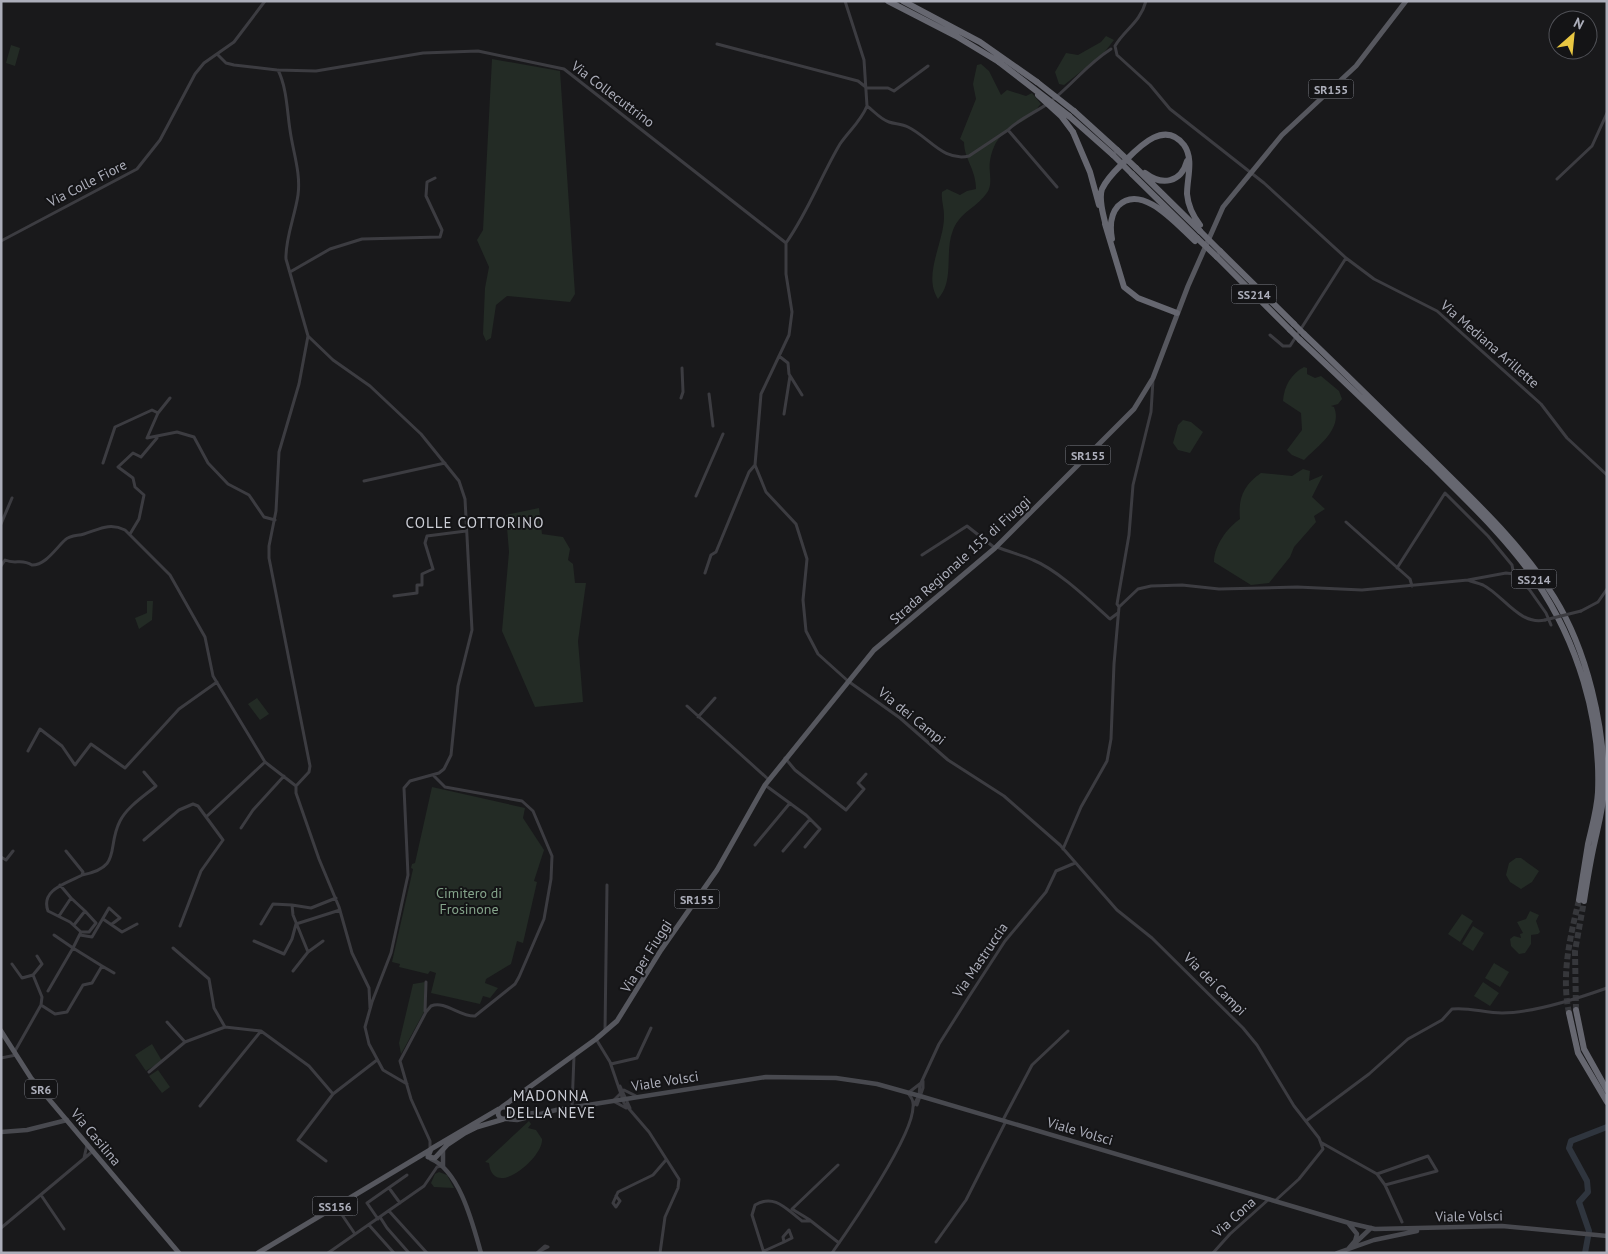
<svg xmlns="http://www.w3.org/2000/svg" width="1608" height="1254" viewBox="0 0 1608 1254" font-family="'PT Sans',sans-serif">
<rect width="100%" height="100%" fill="#19191b"/>
<path fill="#232b25" d="M 1106,36 L 1114,40 L 1103,54 L 1064,85 L 1059,84 L 1055,72 L 1066,53 L 1078,55 L 1101,42 Z
M 11,45 L 20,48 L 15,66 L 6,63 Z
M 492,59 L 560,71 L 575,294 L 570,302 L 507,296 L 496,305 L 491,338 L 486,341 L 483,334 L 485,288 L 489,267 L 477,240 L 483,230 Z
M 981,64 L 989,71 L 1001,95 L 1007,90 L 1026,96 L 1032,93 L 1041,104 C 1037,107 1036,113 1031,116 C 1010,130 995,132 990,161 C 988,171 994,185 986,194 C 975,209 961,211 953,230 C 944,253 955,280 938,299 C 922,275 945,241 944,215 C 944,207 941,200 942,192 L 947,189 L 960,195 L 967,191 L 976,189 C 976,169 964,159 964,142 L 960,139 L 976,99 L 973,84 L 977,65 Z
M 1304,367 L 1307,368 L 1307,374 L 1315,378 L 1321,376 L 1339,391 L 1342,399 L 1338,404 L 1331,406 L 1334,407 C 1343,429 1318,446 1304,460 L 1292,455 L 1287,450 L 1302,430 L 1301,413 L 1283,401 C 1284,386 1291,374 1304,367 Z
M 1183,420 L 1191,422 L 1203,432 L 1190,453 L 1178,450 L 1173,443 L 1178,425 Z
M 1303,469 L 1310,471 L 1309,481 L 1323,475 L 1312,497 L 1325,509 L 1314,516 L 1316,522 L 1294,547 L 1290,557 L 1269,583 L 1251,585 L 1214,562 C 1214,546 1227,528 1240,519 C 1238,497 1244,485 1261,473 L 1292,476 Z
M 539,508 L 542,534 L 563,537 L 570,549 L 568,560 L 573,564 L 575,583 L 586,583 L 578,641 L 583,702 L 535,707 L 502,631 L 509,552 L 506,515 Z
M 147,601 L 153,601 L 152,620 L 139,629 L 135,618 L 147,613 Z
M 257,698 L 269,714 L 260,720 L 248,704 Z
M 432,787 L 525,808 L 523,818 L 544,850 L 534,881 L 537,882 L 523,943 L 517,941 L 511,964 L 486,979 L 485,983 L 498,988 L 490,998 L 483,996 L 480,1004 L 431,993 L 436,973 L 430,971 L 428,974 L 399,967 L 400,964 L 392,962 L 413,869 L 411,868 L 412,864 L 415,863 Z
M 1516,858 L 1521,858 L 1539,871 L 1532,882 L 1521,889 L 1510,882 L 1506,875 L 1509,863 Z
M 1530,911 L 1539,915 L 1536,921 L 1540,932 L 1538,934 L 1531,935 L 1531,944 L 1525,953 L 1519,954 L 1511,946 L 1510,939 L 1514,936 L 1521,938 L 1520,934 L 1523,933 L 1517,922 L 1526,919 Z
M 1462,914 L 1473,921 L 1460,942 L 1448,934 Z
M 1473,926 L 1484,933 L 1473,951 L 1462,944 Z
M 1494,963 L 1509,972 L 1500,987 L 1485,978 Z
M 425,982 L 424,1012 L 401,1054 L 399,1043 L 413,984 Z
M 1483,982 L 1499,993 L 1490,1006 L 1474,996 Z
M 152,1044 L 162,1061 L 146,1071 L 135,1055 Z
M 158,1070 L 170,1087 L 162,1093 L 149,1076 Z
M 529,1121 L 531,1124 L 528,1128 L 536,1130 L 542,1139 C 544,1157 493,1201 489,1163 L 485,1162 Z
M 439,1172 L 447,1175 L 454,1188 L 434,1187 L 431,1183 L 435,1174 Z"/>
<g fill="none" stroke-linecap="round" stroke-linejoin="round">
<path stroke="#2f353e" stroke-width="6" d="M 1589,1231 L 1579,1202 L 1588,1192 L 1587,1181 L 1569,1148 L 1571,1141 L 1607,1127
M 1585,1253 L 1588,1237"/>
<path stroke="#36373b" stroke-width="6" stroke-dasharray="6 3" stroke-linecap="butt" d="M 1576,1010 L 1575,951 L 1584,901
M 1569,1013 C 1561,975 1570,937 1579,900"/>
<path stroke="#3c3c41" stroke-width="3" d="M 845,1 L 864,60 L 867,106 C 874,111 880,119 889,122 C 895,124 902,124 908,127 C 929,137 943,162 969,156 L 1008,130
M 1146,1 C 1140,23 1125,29 1115,46 L 1117,55 L 1150,85 L 1170,109 L 1264,183 L 1346,258 L 1374,279 L 1437,311 L 1541,404 L 1567,438 L 1607,475
M 717,44 L 858,81 L 867,88 L 888,88 L 894,91 L 928,66
M 218,55 L 226,63 L 234,65 L 277,70 L 316,71 L 423,53 L 478,51 L 564,69 L 786,243
M 278,70 C 287,88 287,111 290,130 C 293,152 301,173 298,195 C 295,216 285,239 286,259 L 308,336
M 1557,179 L 1592,146 L 1607,113
M 1057,187 L 1008,130 C 1020,118 1037,112 1050,102 C 1073,84 1086,65 1111,49
M 1,241 L 137,169 L 160,140 L 195,74 L 204,63 L 234,42 L 265,1
M 786,243 L 786,274 L 792,312 L 789,335 L 761,394 L 755,465 L 766,492 L 796,524 L 807,559 L 803,600 L 806,631 L 818,654 L 848,681 L 900,718 L 948,760 L 1004,796 L 1060,845 L 1117,910 L 1152,938 L 1243,1028 L 1257,1045 L 1294,1106 L 1319,1138 L 1323,1149 L 1299,1179 L 1276,1200
M 786,243 C 808,212 821,176 840,144 C 849,131 861,121 867,106
M 290,272 L 330,249 L 362,239 L 440,237 L 442,230 L 426,196 L 427,182 L 435,178
M 1270,335 L 1283,346 L 1290,346 L 1346,258
M 779,356 L 788,363 L 789,374 L 802,395
M 709,394 L 713,426
M 170,398 L 158,413 L 147,438 L 177,432 L 194,437 L 208,463 L 228,484 L 249,495 L 264,517 L 275,520
M 681,398 L 683,392 L 682,368
M 784,414 L 790,376
M 103,463 L 115,427 L 152,410 L 158,413
M 364,481 L 445,463
M 696,496 L 723,434
M 1346,522 L 1410,579 L 1412,586
M 1,524 L 12,498
M 130,534 L 139,519 L 144,495 L 135,487 L 133,478 L 118,467 L 133,453 L 141,457 L 157,438
M 997,547 C 1009,552 1022,555 1033,560 C 1058,570 1090,601 1110,619 L 1118,613
M 922,555 L 967,526 L 995,548
M 1,566 L 5,560 C 16,565 21,558 32,565 C 46,565 56,548 65,540 C 70,535 78,536 84,534 C 98,530 109,522 125,530 L 170,575 L 205,637 L 213,676 L 265,762 L 296,786
M 1397,568 L 1445,493 L 1488,536 L 1512,565 L 1514,576 L 1529,589 L 1546,613 L 1551,625
M 705,573 L 711,555 L 716,552 L 749,472 L 755,465
M 1468,580 L 1506,573 L 1514,574
M 394,596 L 417,593 L 417,585 L 422,585 L 422,574 L 433,569 L 425,543 L 427,536 L 466,531
M 1119,607 L 1117,604 L 1129,535 L 1133,485 L 1151,412 L 1153,380
M 1581,611 L 1598,602 L 1607,589
M 687,706 L 768,779
M 698,717 L 715,698
M 28,751 L 40,729 L 62,746 L 75,765 L 91,744 L 125,768 L 179,709 L 217,682
M 785,758 L 795,770 L 846,810 L 864,789 L 858,783 L 866,774
M 765,785 L 806,815 L 820,829 L 805,847
M 206,817 L 265,762
M 241,828 L 253,810 L 284,776
M 144,840 L 179,810 L 193,804 L 198,806 L 223,840 L 201,871 L 180,926
M 755,845 L 790,803
M 1063,849 L 1081,807 L 1107,761 L 1111,739 L 1114,664 L 1119,607 L 1138,589 L 1151,586 L 1182,585 L 1219,589 L 1297,587 L 1362,590 L 1468,580 C 1473,582 1478,583 1483,585 C 1503,595 1520,626 1545,620
M 783,851 L 810,819
M 1,857 L 6,860 L 13,851
M 82,875 C 123,867 106,848 120,821 C 127,807 144,796 156,786 L 144,772
M 71,898 L 85,911 L 74,925
M 59,916 L 71,898 L 60,885
M 103,919 L 122,932 L 137,924
M 261,924 L 273,904 L 292,905
M 81,932 L 89,932 L 96,923 L 85,911
M 80,935 L 92,937 L 109,908 L 120,918 L 112,924
M 254,941 L 284,954 L 292,939 L 296,924 L 340,910
M 173,948 L 209,979 L 214,1008 L 225,1027
M 308,952 L 323,941
M 37,956 L 42,964 L 33,975 L 42,997 L 41,1005
M 12,964 L 22,978 L 33,975
M 102,966 L 114,973
M 293,971 L 308,952 L 293,915 L 292,905 L 311,908 L 336,898
M 48,991 L 73,948 L 54,935
M 370,1008 L 369,988 L 352,953 L 339,907 L 319,859 L 296,793 L 296,786 L 309,772 L 310,766 L 269,558 L 269,546 L 276,511 L 279,452 L 299,384 L 308,336 L 333,360 L 370,386 L 421,434 L 459,481 L 465,499 L 472,630 L 458,686 L 451,755 L 444,769 L 439,773 L 410,781 L 404,788 L 408,875 L 391,953 L 372,1002 L 365,1027 L 369,1044 L 383,1070 L 407,1084
M 425,1011 L 426,982
M 605,1031 L 607,885
M 596,1039 L 610,1062 L 624,1103 L 649,1132 L 679,1179 L 678,1188 L 665,1217 L 660,1253
M 185,1042 L 225,1027 L 261,1031 L 309,1066 L 333,1094 L 377,1060
M 15,1051 L 41,1005 L 55,1014 L 67,1012 L 83,985 L 92,983 L 102,966 L 73,948 L 81,932 L 70,922 L 48,911 C 40,889 68,883 82,875 L 83,872 L 66,851
M 1,1058 L 16,1055
M 611,1064 L 637,1058 L 651,1028
M 149,1072 L 185,1042 L 167,1022
M 620,1086 L 630,1108
M 624,1090 L 636,1096
M 621,1093 L 613,1101 L 626,1108
M 914,1105 L 919,1095 L 920,1085
M 917,1105 L 923,1088 L 923,1081
M 200,1106 L 261,1031
M 572,1107 L 574,1056
M 1003,1120 L 1032,1065 L 1068,1031
M 1306,1121 L 1369,1074 L 1408,1039 L 1442,1020 L 1452,1009 C 1469,1007 1485,1013 1502,1013 C 1531,1013 1579,998 1607,988
M 1322,1143 L 1377,1174 L 1385,1185 L 1402,1222
M 430,1149 L 430,1141 L 411,1099 L 400,1061 L 426,1012 L 431,1006 C 445,1000 460,1017 475,1016 L 515,984 L 519,977 L 544,919 L 551,879 L 552,856 L 533,811 L 522,801 L 445,787 L 433,775
M 84,1158 L 87,1145
M 326,1161 L 298,1140 L 333,1094
M 1377,1174 L 1428,1156 L 1437,1171 L 1385,1185
M 389,1188 L 400,1203
M 41,1195 L 64,1229
M 616,1196 L 620,1201 L 616,1207 L 613,1203 L 618,1192 L 653,1175 L 666,1160
M 336,1206 L 355,1234
M 389,1211 L 427,1253
M 380,1217 L 387,1228 L 409,1253
M 378,1219 L 367,1203 L 407,1175
M 810,1220 L 792,1209 L 838,1165
M 369,1225 L 394,1253
M 1,1228 L 93,1151
M 936,1242 L 966,1200 L 1006,1121
M 764,1251 L 784,1242 L 783,1237 L 789,1230 L 792,1238 L 784,1242
M 328,1253 L 424,1186 L 437,1167 L 441,1166
M 537,1253 L 545,1246 L 548,1247 L 540,1251
M 764,1253 L 752,1215 L 755,1205 C 775,1193 787,1210 802,1221 L 811,1221 L 839,1243
M 832,1253 C 851,1226 913,1136 913,1107 C 914,1101 911,1097 908,1093 L 921,1083 L 939,1044 L 970,995 L 1005,941 L 1046,892 L 1056,871 L 1075,863
M 1213,1253 L 1230,1234 L 1269,1199"/>
<path stroke="#48494f" stroke-width="4.5" d="M 510,1112 L 518,1115 L 534,1113
M 506,1119 L 517,1120 L 556,1110 L 766,1077 L 836,1078 L 877,1084 L 920,1096 L 1349,1223 L 1375,1229 L 1502,1226 L 1607,1236
M 1,1132 L 27,1130 L 67,1120
M 443,1150 L 443,1166
M 431,1159 C 460,1171 473,1225 481,1253
M 1353,1245 L 1371,1228
M 1349,1248 L 1355,1241 L 1357,1234 L 1349,1224
M 1337,1253 L 1374,1240 L 1417,1231"/>
<path stroke="#56575e" stroke-width="5" d="M 1,1031 L 31,1078 L 179,1253
M498 1113a6 6 0 1 1 12 0a6 6 0 1 1-12 0Z
M 502,1107 L 596,1039 L 617,1021 L 661,950 L 717,870 L 765,785 L 874,650 L 995,548 L 1134,409 L 1153,378 L 1188,286 L 1223,207 L 1282,135 L 1356,66 L 1406,1
M 499,1109 L 431,1149 L 428,1157 L 435,1158 L 447,1145 L 465,1133 L 477,1127 L 504,1119
M 258,1253 L 430,1150"/>
<path stroke="#666770" stroke-width="6" d="M 888,1 L 956,36 L 999,62
M 903,1 L 980,42 L 1037,82
M 1074,111 L 1117,150
M 1069,116 L 1113,155
M 1073,132 L 1090,172 L 1099,205
M 1136,168 L 1200,231
M 1145,173 C 1162,186 1181,183 1187,161
M 1132,174 L 1197,238
M 1105,224 L 1124,287 L 1138,298 L 1177,313
M 1106,227 C 1104,216 1098,200 1102,189 C 1107,178 1116,170 1124,162 C 1138,148 1164,119 1184,145 C 1194,159 1187,178 1187,194 C 1188,205 1193,216 1200,225
M 1112,239 C 1110,228 1110,215 1118,206 C 1142,182 1178,226 1195,241
M 1220,251 L 1294,324
M 1217,257 L 1290,330
M 1304,334 C 1345,373 1385,413 1426,453 C 1471,498 1520,542 1554,597 C 1587,650 1605,727 1604,789 C 1603,809 1598,826 1594,845 C 1590,863 1587,882 1584,901
M 1300,340 C 1344,381 1386,422 1429,463 C 1466,500 1506,537 1536,581 C 1577,641 1601,718 1598,792 C 1597,810 1592,826 1588,844 C 1585,862 1582,881 1579,900
M 1576,1010 L 1584,1049 L 1607,1090
M 1569,1013 L 1578,1053 L 1607,1102"/>
<path stroke="#3c3c41" stroke-width="3" d="M 1545,620 L 1581,611"/>
<path stroke="#666770" stroke-width="6" d="M 999,62 L 1069,116
M 1037,82 L 1074,111
M 1038,95 L 1061,116 L 1073,132
M 1117,150 L 1136,168
M 1113,155 L 1132,174
M 1200,231 L 1220,251
M 1197,238 L 1217,257
M 1294,324 L 1304,334
M 1290,330 L 1300,340"/>
</g>
<g text-anchor="middle" dominant-baseline="central" stroke-width="4" stroke-linejoin="round" paint-order="stroke">
<g fill="#141416" stroke="#7e8089" stroke-width="1">
<rect x="1308.5" y="79.5" width="45" height="19" rx="4"/>
<rect x="1231.5" y="284.5" width="45" height="19" rx="4"/>
<rect x="1065.5" y="445.5" width="45" height="19" rx="4"/>
<rect x="1511.5" y="569.5" width="45" height="19" rx="4"/>
<rect x="674.5" y="889.5" width="45" height="19" rx="4"/>
<rect x="25" y="1079.5" width="32" height="19" rx="4"/>
<rect x="312.5" y="1196.5" width="45" height="19" rx="4"/>
</g>
<g font-size="12" font-weight="bold" fill="#acaeba">
<text x="1331" y="89">SR155</text>
<text x="1254" y="294">SS214</text>
<text x="1088" y="455">SR155</text>
<text x="1534" y="579">SS214</text>
<text x="697" y="899">SR155</text>
<text x="41" y="1089">SR6</text>
<text x="335" y="1206">SS156</text>
</g>
<g font-size="14" fill="#acaeba" stroke="#141416">
<text transform="translate(613 94) rotate(37)">Via Collecuttrino</text>
<text transform="translate(87 183) rotate(-27)">Via Colle Fiore</text>
<text transform="translate(1490 344) rotate(41)">Via Mediana Arillette</text>
<text transform="translate(960 560) rotate(-42)">Strada Regionale 155 di Fiuggi</text>
<text transform="translate(912 716) rotate(39)">Via dei Campi</text>
<text transform="translate(646 956) rotate(-58)">Via per Fiuggi</text>
<text transform="translate(980 960) rotate(-56)">Via Mastruccia</text>
<text transform="translate(1215 984) rotate(45)">Via dei Campi</text>
<text transform="translate(665 1081) rotate(-9)">Viale Volsci</text>
<text transform="translate(1080 1131) rotate(16)">Viale Volsci</text>
<text transform="translate(96 1137) rotate(50)">Via Casilina</text>
<text transform="translate(1469 1216) rotate(-1)">Viale Volsci</text>
<text transform="translate(1234 1217) rotate(-42)">Via Cona</text>
</g>
<g font-size="14" fill="#84a38a" stroke="#141416">
<text x="469" y="893">Cimitero di<tspan x="469" dy="16">Frosinone</tspan></text>
</g>
<g font-size="15" letter-spacing="1" fill="#ccced6" stroke="#141416">
<text x="475" y="522">COLLE COTTORINO</text>
<text x="551" y="1095">MADONNA<tspan x="551" dy="17">DELLA NEVE</tspan></text>
</g>
</g>
<rect width="1608" height="1254" fill="none" stroke="#acaeba" stroke-width="5"/>
<g transform="translate(1573 35) rotate(27)"><circle r="24" fill="#141416" stroke="#515258"/>
<path d="M0-4L9 19L0 12L-9 19Z" fill="#e9c742"/>
<text y="-8" font-size="14" font-weight="bold" text-anchor="middle" fill="#acaeba">N</text>
</g>
</svg>
